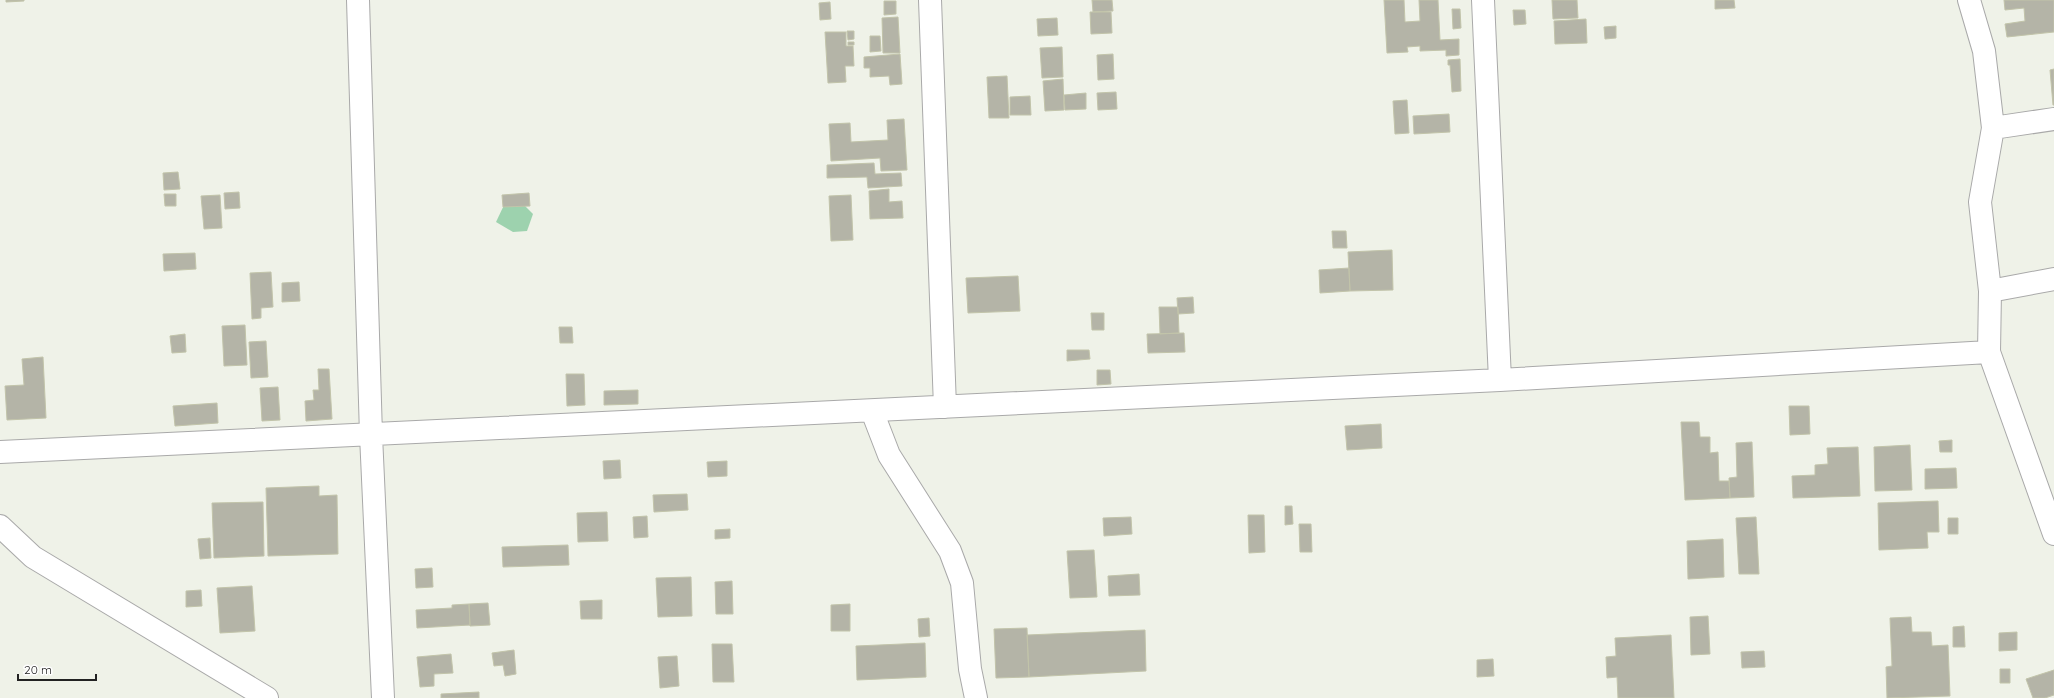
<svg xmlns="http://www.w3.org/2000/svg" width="2054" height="698" viewBox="0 0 2054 698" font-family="Quicksand,sans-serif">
<rect width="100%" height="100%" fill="#eff2e8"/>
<path fill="#9dd2ae" d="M 521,202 L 533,214 L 527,231 L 513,232 L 496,222 L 505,203 Z"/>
<path fill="#b4b4a7" stroke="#c2c4aa" d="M 6,0 L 24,0 L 24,1 L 6,2 Z
M 1092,0 L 1112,0 L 1113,11 L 1093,12 Z
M 1384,0 L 1404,0 L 1405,22 L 1420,21 L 1419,0 L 1438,0 L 1440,40 L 1459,39 L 1459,55 L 1446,56 L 1446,50 L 1420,51 L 1420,46 L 1407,47 L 1408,52 L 1387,53 Z
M 1552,0 L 1577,0 L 1578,18 L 1553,19 Z
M 1715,0 L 1734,0 L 1735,8 L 1715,9 Z
M 2004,0 L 2054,0 L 2054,32 L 2007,37 L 2005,24 L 2025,21 L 2024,8 L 2005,10 Z
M 884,1 L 896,1 L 896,14 L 884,15 Z
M 830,2 L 831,19 L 820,20 L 819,3 Z
M 1452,9 L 1460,9 L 1461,28 L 1453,29 Z
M 1513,10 L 1525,10 L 1526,24 L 1514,25 Z
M 1090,12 L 1111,12 L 1112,33 L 1091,34 Z
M 898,17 L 900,53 L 883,53 L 882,18 Z
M 1057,18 L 1058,35 L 1038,36 L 1037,19 Z
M 1586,19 L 1587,43 L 1555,44 L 1554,21 Z
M 1616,26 L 1616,38 L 1605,39 L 1604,27 Z
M 847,31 L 854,31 L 854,39 L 848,40 Z
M 825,32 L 846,32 L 846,46 L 853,46 L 854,66 L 845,66 L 846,82 L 828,83 Z
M 870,36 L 880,36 L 881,51 L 870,52 Z
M 848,42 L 854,42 L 854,45 L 848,45 Z
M 1062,47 L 1063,77 L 1042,78 L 1040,48 Z
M 900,54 L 902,84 L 890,85 L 889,76 L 870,77 L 870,68 L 864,68 L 864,57 Z
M 1113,54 L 1114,79 L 1098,80 L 1097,55 Z
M 1460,59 L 1461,91 L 1452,92 L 1450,65 L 1448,65 L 1448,60 Z
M 2054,69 L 2054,105 L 2053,105 L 2050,70 Z
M 1007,76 L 1009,118 L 989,118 L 987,77 Z
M 1063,79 L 1064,110 L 1045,111 L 1043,81 Z
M 1116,92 L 1117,109 L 1098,110 L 1097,93 Z
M 1086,93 L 1086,109 L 1065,110 L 1064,95 Z
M 1030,96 L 1031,115 L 1010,115 L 1010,97 Z
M 1407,100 L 1409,133 L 1395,134 L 1393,101 Z
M 1449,114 L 1450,132 L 1414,134 L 1413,116 Z
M 904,119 L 907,170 L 881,171 L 880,158 L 831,161 L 829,124 L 850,123 L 851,142 L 888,140 L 887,120 Z
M 874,163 L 875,174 L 901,173 L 902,186 L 868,188 L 867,177 L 827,178 L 827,165 Z
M 178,172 L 180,189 L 164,190 L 163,173 Z
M 889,189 L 889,202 L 902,201 L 903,218 L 870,219 L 869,191 Z
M 239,192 L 240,208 L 225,209 L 224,193 Z
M 529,193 L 530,206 L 503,207 L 502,195 Z
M 164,194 L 176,194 L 176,206 L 165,206 Z
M 220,195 L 222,228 L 204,229 L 201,196 Z
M 851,195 L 853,240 L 831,241 L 829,196 Z
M 1332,231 L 1346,231 L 1347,248 L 1333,248 Z
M 1392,250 L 1393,290 L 1350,291 L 1348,252 Z
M 195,253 L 196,269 L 164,271 L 163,254 Z
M 1349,268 L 1350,291 L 1320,293 L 1319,270 Z
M 271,272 L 273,307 L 261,308 L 261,318 L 252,319 L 250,273 Z
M 1018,276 L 1020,311 L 968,313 L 966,278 Z
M 299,282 L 300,301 L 282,302 L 282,283 Z
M 1193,297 L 1194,313 L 1178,314 L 1177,298 Z
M 1159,307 L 1178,307 L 1179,333 L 1160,334 Z
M 1091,313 L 1104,313 L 1104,330 L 1092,330 Z
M 245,325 L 247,365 L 224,366 L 222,326 Z
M 559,327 L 572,327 L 573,343 L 560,343 Z
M 1184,333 L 1185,352 L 1148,353 L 1147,334 Z
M 185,334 L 186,352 L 172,353 L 170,336 Z
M 266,341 L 268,377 L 251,378 L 249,342 Z
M 1067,350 L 1089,350 L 1090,359 L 1067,361 Z
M 43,357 L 46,418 L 7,420 L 5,386 L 24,385 L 22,359 Z
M 318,369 L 329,369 L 332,419 L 306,421 L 305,401 L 314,400 L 313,390 L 319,390 Z
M 1097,370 L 1110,370 L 1111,384 L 1097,385 Z
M 566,374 L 584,374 L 585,405 L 567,406 Z
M 278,387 L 280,420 L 262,421 L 260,388 Z
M 638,390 L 638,404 L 604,405 L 604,391 Z
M 217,403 L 218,423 L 175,426 L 173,406 Z
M 1789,406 L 1809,406 L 1810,434 L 1790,435 Z
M 1681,422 L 1699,422 L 1700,437 L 1710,437 L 1710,453 L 1718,452 L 1719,481 L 1729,481 L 1730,498 L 1685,500 Z
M 1381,424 L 1382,448 L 1347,450 L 1345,426 Z
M 1952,440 L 1952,452 L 1940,452 L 1939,441 Z
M 1752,442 L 1754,497 L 1730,498 L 1729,478 L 1737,477 L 1736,443 Z
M 1910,445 L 1912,490 L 1875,491 L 1874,447 Z
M 1858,447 L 1860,496 L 1793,498 L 1792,476 L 1815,475 L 1815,465 L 1828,464 L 1827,448 Z
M 620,460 L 621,478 L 604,479 L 603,461 Z
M 727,461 L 727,476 L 708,477 L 707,462 Z
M 1956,468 L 1957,488 L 1925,489 L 1925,469 Z
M 319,486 L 319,496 L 337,495 L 338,554 L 268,556 L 266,488 Z
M 687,494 L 688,510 L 654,512 L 653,495 Z
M 1938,501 L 1939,532 L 1927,532 L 1928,548 L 1879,550 L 1878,503 Z
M 263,502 L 264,556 L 214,558 L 212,503 Z
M 1285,506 L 1292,506 L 1293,524 L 1285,525 Z
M 607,512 L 608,541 L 578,542 L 577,513 Z
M 1248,515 L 1264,515 L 1265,552 L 1249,553 Z
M 647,516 L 648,537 L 634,538 L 633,517 Z
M 1131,517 L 1132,534 L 1104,536 L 1103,518 Z
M 1756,517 L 1759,574 L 1739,574 L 1736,518 Z
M 1948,518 L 1958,518 L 1958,534 L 1948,534 Z
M 1299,524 L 1311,524 L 1312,552 L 1300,552 Z
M 730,529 L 730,538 L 715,539 L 715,530 Z
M 210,538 L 211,558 L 200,559 L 198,539 Z
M 1723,539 L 1724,577 L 1688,579 L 1687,541 Z
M 568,545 L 569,565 L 503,567 L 502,547 Z
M 1094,550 L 1097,597 L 1070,598 L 1067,551 Z
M 432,568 L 433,587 L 416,588 L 415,569 Z
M 1139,574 L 1140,595 L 1109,596 L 1108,576 Z
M 691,577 L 692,616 L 658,617 L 656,578 Z
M 732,581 L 733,614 L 716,614 L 715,582 Z
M 252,586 L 255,631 L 220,633 L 217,588 Z
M 201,590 L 202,606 L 186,607 L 186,591 Z
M 602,600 L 602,619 L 581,619 L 580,601 Z
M 488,603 L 490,625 L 470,626 L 469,604 Z
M 469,604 L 470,625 L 417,628 L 416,610 L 452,608 L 452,605 Z
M 850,604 L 850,631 L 831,631 L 831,605 Z
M 1708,616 L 1710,654 L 1691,655 L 1690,617 Z
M 1911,617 L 1912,632 L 1931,632 L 1932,646 L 1948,645 L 1950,696 L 1887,698 L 1886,667 L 1892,666 L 1890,618 Z
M 929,618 L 930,636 L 919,637 L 918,619 Z
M 1964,626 L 1965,647 L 1953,647 L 1953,627 Z
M 1027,628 L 1029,677 L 996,678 L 994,629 Z
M 1145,630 L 1146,671 L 1029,677 L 1027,635 Z
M 2017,632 L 2017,650 L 1999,651 L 1999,633 Z
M 1671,635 L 1674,698 L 1618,698 L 1617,677 L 1607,678 L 1606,657 L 1616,656 L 1615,638 Z
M 925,643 L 926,677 L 857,680 L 856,646 Z
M 712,644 L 732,644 L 734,682 L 713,682 Z
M 514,650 L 516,674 L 505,676 L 503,665 L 494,666 L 492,653 Z
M 1764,651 L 1765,667 L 1742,668 L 1741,652 Z
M 451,654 L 453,673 L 434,674 L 434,686 L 420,687 L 417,657 Z
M 677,656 L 679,686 L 660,688 L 658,657 Z
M 1493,659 L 1494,676 L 1477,677 L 1477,660 Z
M 2000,669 L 2010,669 L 2010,683 L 2000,683 Z
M 2054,670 L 2054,695 L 2045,698 L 2033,698 L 2026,679 Z
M 479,692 L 479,698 L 441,698 L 441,694 Z"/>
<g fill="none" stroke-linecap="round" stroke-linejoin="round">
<defs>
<path id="minor" d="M 358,0 L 371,435 L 383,698
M 930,0 L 945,407
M 1483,0 L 1500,380
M 1969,0 L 1984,51 L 1993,128 L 1980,202 L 1990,291 L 1989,352 L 2054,534
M 1993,128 L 2054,119
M 1990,291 L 2054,279
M 872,411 L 889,455 L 950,551 L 962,583 L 970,669 L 976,698
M 0,452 L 1500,380 L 1989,352
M 0,526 L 33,557 L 267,698"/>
</defs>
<use href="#minor" stroke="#a9a9a9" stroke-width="24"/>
<use href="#minor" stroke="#fff" stroke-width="22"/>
</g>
<path d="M18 674v6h78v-6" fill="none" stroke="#222222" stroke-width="2"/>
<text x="24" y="674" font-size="12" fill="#222222" stroke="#ffffff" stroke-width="3" paint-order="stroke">20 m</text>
</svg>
